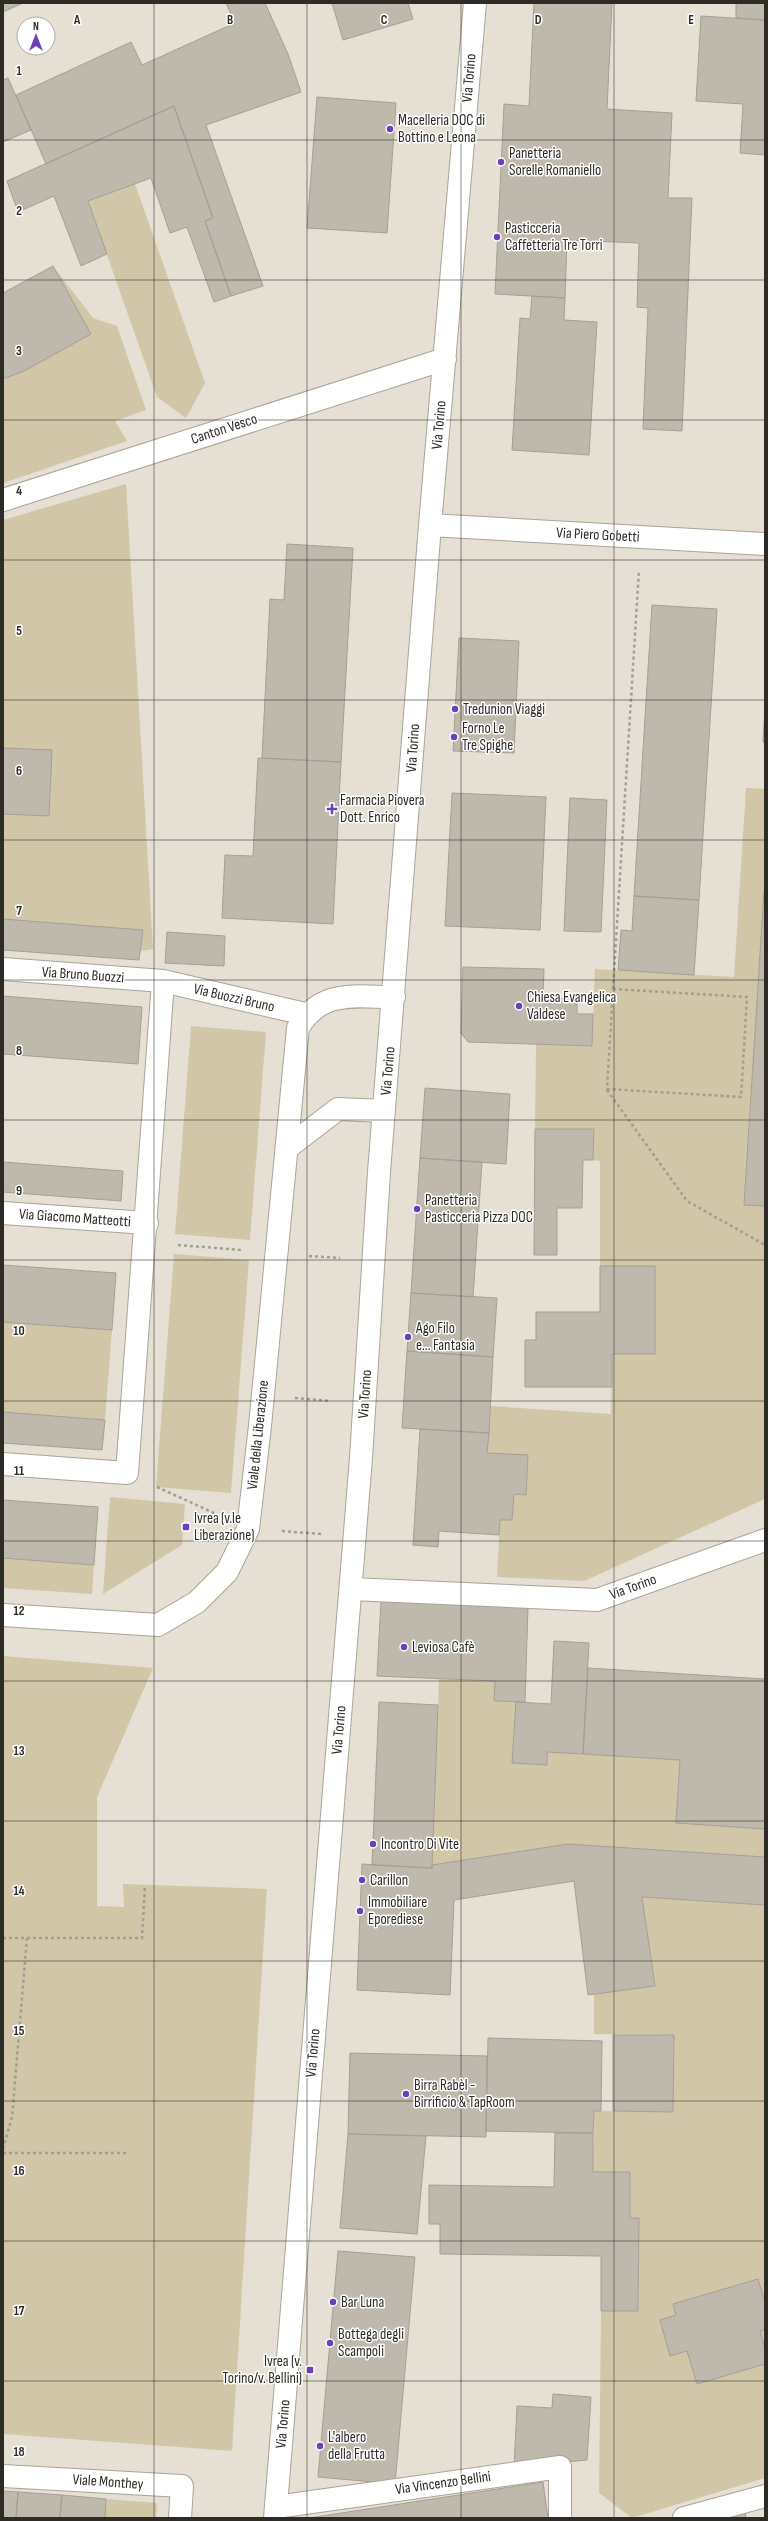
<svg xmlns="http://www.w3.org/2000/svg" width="768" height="2521" viewBox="0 0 768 2521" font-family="'Sofia Sans Condensed',sans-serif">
<rect width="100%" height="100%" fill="#e5e0d3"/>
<path fill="#d2c6a8" d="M 135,184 L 205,383 L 186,418 L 157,397 L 88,201 Z
M 53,266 L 93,318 L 117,326 L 146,410 L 115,421 L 127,441 L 3,483 L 3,380 L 90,334 Z
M 126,484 L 153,949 L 140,951 L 143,930 L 3,919 L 3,520 Z
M 746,788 L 765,789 L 765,874 L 744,1204 L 765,1206 L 765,1499 L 584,1581 L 497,1577 L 500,1520 L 512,1520 L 514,1494 L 526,1495 L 528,1456 L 487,1453 L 490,1406 L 611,1414 L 612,1354 L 655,1354 L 655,1266 L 600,1266 L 600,1161 L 593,1160 L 594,1130 L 535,1129 L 536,1044 L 592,1046 L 595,969 L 734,977 Z
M 191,1026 L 266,1032 L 250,1240 L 175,1234 Z
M 174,1254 L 249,1260 L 231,1493 L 156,1487 Z
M 3,1322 L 112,1330 L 105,1420 L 3,1412 Z
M 110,1497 L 185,1504 L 182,1545 L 103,1594 Z
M 3,1558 L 94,1565 L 92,1594 L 3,1588 Z
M 3,1656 L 153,1668 L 97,1797 L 97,1906 L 124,1907 L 123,1884 L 267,1889 L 232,2451 L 3,2434 Z
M 439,1679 L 495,1681 L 494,1701 L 516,1702 L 513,1763 L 546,1765 L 547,1752 L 680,1760 L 676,1823 L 765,1829 L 765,1857 L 568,1844 L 432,1865 Z
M 642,1897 L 765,1905 L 765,2478 L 632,2518 L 599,2493 L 601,2311 L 638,2311 L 639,2218 L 630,2218 L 630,2172 L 593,2172 L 594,2111 L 673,2112 L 674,2035 L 594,2034 L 594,1994 L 655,1986 Z
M 106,2499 L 157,2503 L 156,2518 L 105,2518 Z"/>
<path fill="#beb9ac" stroke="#a5a094" d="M 3,3 L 23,3 L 3,12 Z
M 226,3 L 265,3 L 288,54 L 301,92 L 206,125 L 263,286 L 231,296 L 205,221 L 213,218 L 174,106 L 46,164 L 16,95 L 131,42 L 142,65 L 235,23 Z
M 332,3 L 408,3 L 413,19 L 343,40 Z
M 534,3 L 612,3 L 607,109 L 672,113 L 668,198 L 692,198 L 682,431 L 643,429 L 648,308 L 637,307 L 639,243 L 567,240 L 565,298 L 495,294 L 504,104 L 529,106 Z
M 736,3 L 765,3 L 765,20 L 736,18 Z
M 701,16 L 765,20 L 765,155 L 740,153 L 743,104 L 696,101 Z
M 8,78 L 31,130 L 3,142 L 3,80 Z
M 317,97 L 396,103 L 387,233 L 307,228 Z
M 174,106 L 213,218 L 205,221 L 231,296 L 214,302 L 187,227 L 170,233 L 151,178 L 88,201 L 107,254 L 81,266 L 54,196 L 18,212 L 7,181 Z
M 53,266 L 91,334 L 24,371 L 3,379 L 3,293 Z
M 532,296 L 565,298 L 564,320 L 597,322 L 589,455 L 512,450 L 520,318 L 530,319 Z
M 287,544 L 353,548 L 341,762 L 262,758 L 270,599 L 284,600 Z
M 652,605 L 717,609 L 699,900 L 634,896 Z
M 459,638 L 519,641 L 514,753 L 453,751 Z
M 765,707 L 765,743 L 763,742 Z
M 3,748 L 52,750 L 49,816 L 3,814 Z
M 258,758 L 341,762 L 333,924 L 222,918 L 225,855 L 253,856 Z
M 452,793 L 546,797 L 540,930 L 445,926 Z
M 570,798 L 607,800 L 601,932 L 564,931 Z
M 764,891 L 765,891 L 765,1206 L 744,1205 Z
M 634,896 L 699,900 L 694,975 L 618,970 L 621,930 L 632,931 Z
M 3,919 L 143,930 L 139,960 L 3,950 Z
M 167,932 L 225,936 L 224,966 L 165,963 Z
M 463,967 L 544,969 L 543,998 L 577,999 L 577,1014 L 593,1014 L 592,1046 L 468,1042 L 461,1033 Z
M 3,996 L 142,1007 L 138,1064 L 3,1054 Z
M 425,1088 L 510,1094 L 506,1164 L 420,1158 Z
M 535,1129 L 594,1129 L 593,1160 L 583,1160 L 582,1208 L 557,1208 L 557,1255 L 534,1255 Z
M 420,1158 L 482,1162 L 473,1297 L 411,1293 Z
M 3,1162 L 123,1171 L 121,1201 L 3,1192 Z
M 3,1265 L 116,1273 L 112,1330 L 3,1322 Z
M 600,1266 L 655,1266 L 655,1354 L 612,1354 L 612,1387 L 525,1387 L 525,1340 L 536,1340 L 536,1312 L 600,1312 Z
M 411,1293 L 497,1298 L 493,1357 L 407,1351 Z
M 407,1351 L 493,1357 L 489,1433 L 402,1428 Z
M 3,1412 L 105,1420 L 102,1450 L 3,1443 Z
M 420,1429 L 489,1433 L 487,1453 L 528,1455 L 526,1495 L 514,1494 L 512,1520 L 500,1520 L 499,1535 L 439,1531 L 438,1547 L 413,1545 Z
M 3,1500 L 98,1507 L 94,1565 L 3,1558 Z
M 381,1601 L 528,1607 L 525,1702 L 494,1701 L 495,1681 L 377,1676 Z
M 554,1641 L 589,1643 L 583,1754 L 547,1752 L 547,1765 L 512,1763 L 516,1702 L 551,1704 Z
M 588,1668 L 765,1679 L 765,1829 L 676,1823 L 680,1760 L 583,1754 Z
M 379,1702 L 438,1705 L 432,1868 L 372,1865 Z
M 568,1844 L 765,1857 L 765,1905 L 642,1897 L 655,1986 L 588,1995 L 574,1881 L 454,1900 L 450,1995 L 357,1990 L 362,1864 L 432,1868 L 432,1865 Z
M 613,2035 L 674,2035 L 673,2112 L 613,2111 Z
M 488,2038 L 602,2041 L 601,2111 L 594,2111 L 593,2133 L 486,2131 Z
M 350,2053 L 487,2056 L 486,2137 L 348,2134 Z
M 555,2133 L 593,2133 L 593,2172 L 630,2172 L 630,2218 L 639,2218 L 638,2311 L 601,2311 L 601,2256 L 440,2254 L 440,2224 L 429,2224 L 429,2185 L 554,2187 Z
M 348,2134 L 426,2136 L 417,2234 L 340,2228 Z
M 338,2251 L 415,2257 L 395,2484 L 318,2477 Z
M 758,2279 L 765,2302 L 765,2330 L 760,2331 L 765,2349 L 765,2364 L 697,2384 L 687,2351 L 670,2356 L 660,2320 L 676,2315 L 673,2304 Z
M 553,2394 L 591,2397 L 587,2460 L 514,2467 L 517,2406 L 552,2408 Z
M 543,2482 L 548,2518 L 309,2518 Z
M 3,2491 L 18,2492 L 16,2518 L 3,2518 Z
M 18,2492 L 62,2495 L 60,2518 L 16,2518 Z
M 62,2495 L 106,2499 L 105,2518 L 60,2518 Z
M 745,2512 L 746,2518 L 723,2518 Z"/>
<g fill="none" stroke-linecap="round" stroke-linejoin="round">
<defs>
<path id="minor" d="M 3,500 L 445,359
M 430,525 L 765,544
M 3,969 L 163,981 L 305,1014
M 287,1148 L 338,1109 L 384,1111
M 3,1213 L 147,1223
M 3,1464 L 127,1473 L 163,981
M 351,1589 L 597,1600 L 765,1540
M 3,1615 L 158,1625 L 197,1602 L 227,1572 L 248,1529 L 260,1426 L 298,1028 C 321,989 354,997 394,997
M 3,2476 L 182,2486 L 180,2518
M 276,2507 L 560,2467 L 560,2518
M 275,2518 L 361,1458 L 379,1172 L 430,525 L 475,3
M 684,2518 L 765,2496"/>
</defs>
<use href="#minor" stroke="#a9a498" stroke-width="24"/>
<path stroke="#a29e94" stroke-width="2.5" stroke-dasharray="3 3" stroke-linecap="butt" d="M 613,989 L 747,997 L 741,1097 L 607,1089 Z
M 613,989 L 639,570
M 607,1090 L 687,1201 L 765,1245
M 178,1245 L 242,1250
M 309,1256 L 340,1258
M 295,1398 L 330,1401
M 157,1487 L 216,1514
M 282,1531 L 321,1534
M 3,1938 L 142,1938 L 145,1885
M 3,2149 L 12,2117 L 27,1938
M 3,2153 L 129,2153"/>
<use href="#minor" stroke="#fff" stroke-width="22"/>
</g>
<path fill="none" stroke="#2d2b26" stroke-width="1" stroke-opacity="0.55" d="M 154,3 L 154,2518M 307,3 L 307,2518M 461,3 L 461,2518M 614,3 L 614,2518M 3,140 L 765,140M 3,280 L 765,280M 3,420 L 765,420M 3,560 L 765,560M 3,700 L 765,700M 3,840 L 765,840M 3,980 L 765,980M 3,1120 L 765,1120M 3,1260 L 765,1260M 3,1401 L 765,1401M 3,1541 L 765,1541M 3,1681 L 765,1681M 3,1821 L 765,1821M 3,1961 L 765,1961M 3,2101 L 765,2101M 3,2241 L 765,2241M 3,2381 L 765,2381"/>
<g fill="#6e3fb6" stroke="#fff" stroke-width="1.5">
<circle cx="390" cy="129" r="4"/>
<circle cx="501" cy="162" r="4"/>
<circle cx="497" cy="237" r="4"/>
<circle cx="455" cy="709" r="4"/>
<circle cx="454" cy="737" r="4"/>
<path d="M330 803h4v4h4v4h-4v4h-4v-4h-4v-4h4z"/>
<circle cx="519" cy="1006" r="4"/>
<circle cx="417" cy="1209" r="4"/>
<circle cx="408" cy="1337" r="4"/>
<rect x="182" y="1523" width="8" height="8" rx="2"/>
<circle cx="404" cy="1647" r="4"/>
<circle cx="373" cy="1844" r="4"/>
<circle cx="362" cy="1880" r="4"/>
<circle cx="360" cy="1911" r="4"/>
<circle cx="406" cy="2094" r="4"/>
<circle cx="333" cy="2302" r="4"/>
<circle cx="330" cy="2343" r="4"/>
<rect x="306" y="2366" width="8" height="8" rx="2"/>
<circle cx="320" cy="2446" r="4"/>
</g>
<g text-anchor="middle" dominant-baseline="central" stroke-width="3" stroke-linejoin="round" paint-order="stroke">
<g font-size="15" fill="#2d2b26" stroke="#fff">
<text transform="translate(469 78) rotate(-85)">Via Torino</text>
<text transform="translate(439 425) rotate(-85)">Via Torino</text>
<text transform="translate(224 429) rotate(-18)">Canton Vesco</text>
<text transform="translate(598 535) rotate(3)">Via Piero Gobetti</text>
<text transform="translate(413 748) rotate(-86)">Via Torino</text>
<text transform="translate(83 975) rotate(4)">Via Bruno Buozzi</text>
<text transform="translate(234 998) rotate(13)">Via Buozzi Bruno</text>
<text transform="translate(388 1071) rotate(-85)">Via Torino</text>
<text transform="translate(75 1218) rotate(4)">Via Giacomo Matteotti</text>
<text transform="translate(365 1394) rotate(-86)">Via Torino</text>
<text transform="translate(258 1435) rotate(-84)">Viale della Liberazione</text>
<text transform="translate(633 1587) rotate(-20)">Via Torino</text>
<text transform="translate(339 1730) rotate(-85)">Via Torino</text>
<text transform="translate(313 2053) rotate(-85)">Via Torino</text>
<text transform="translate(283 2424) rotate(-85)">Via Torino</text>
<text transform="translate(108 2482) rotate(4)">Viale Monthey</text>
<text transform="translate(443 2483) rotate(-8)">Via Vincenzo Bellini</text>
</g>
<g font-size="15" fill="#2d2b26" stroke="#fff" text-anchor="start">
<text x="398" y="120">Macelleria DOC di<tspan x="398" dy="17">Bottino e Leona</tspan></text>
<text x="509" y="153">Panetteria<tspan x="509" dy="17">Sorelle Romaniello</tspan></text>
<text x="505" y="228">Pasticceria<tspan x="505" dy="17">Caffetteria Tre Torri</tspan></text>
<text x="463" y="709">Tredunion Viaggi</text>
<text x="462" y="728">Forno Le<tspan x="462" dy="17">Tre Spighe</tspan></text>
<text x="340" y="800">Farmacia Piovera<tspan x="340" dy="17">Dott. Enrico</tspan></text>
<text x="527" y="997">Chiesa Evangelica<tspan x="527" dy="17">Valdese</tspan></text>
<text x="425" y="1200">Panetteria<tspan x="425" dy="17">Pasticceria Pizza DOC</tspan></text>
<text x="416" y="1328">Ago Filo<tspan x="416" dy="17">e... Fantasia</tspan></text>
<text x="194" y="1518">Ivrea (v.le<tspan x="194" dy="17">Liberazione)</tspan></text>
<text x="412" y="1647">Leviosa Cafè</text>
<text x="381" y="1844">Incontro Di Vite</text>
<text x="370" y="1880">Carillon</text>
<text x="368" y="1902">Immobiliare<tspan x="368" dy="17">Eporediese</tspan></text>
<text x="414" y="2085">Birra Rabèl -<tspan x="414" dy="17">Birrificio &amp; TapRoom</tspan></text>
<text x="341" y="2302">Bar Luna</text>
<text x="338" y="2334">Bottega degli<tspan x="338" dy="17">Scampoli</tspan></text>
<text x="302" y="2361" text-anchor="end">Ivrea (v.<tspan x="302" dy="17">Torino/v. Bellini)</tspan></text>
<text x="328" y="2437">L'albero<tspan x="328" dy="17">della Frutta</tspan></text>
</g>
</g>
<g font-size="13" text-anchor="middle" font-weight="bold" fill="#2d2b26" stroke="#fff" stroke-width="3" stroke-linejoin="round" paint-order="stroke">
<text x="77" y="24">A</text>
<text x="230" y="24">B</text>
<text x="384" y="24">C</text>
<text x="538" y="24">D</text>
<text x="691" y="24">E</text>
<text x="19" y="75">1</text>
<text x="19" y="215">2</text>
<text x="19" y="355">3</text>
<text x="19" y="495">4</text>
<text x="19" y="635">5</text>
<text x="19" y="775">6</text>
<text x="19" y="915">7</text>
<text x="19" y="1055">8</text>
<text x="19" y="1195">9</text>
<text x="19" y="1335">10</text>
<text x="19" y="1475">11</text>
<text x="19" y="1615">12</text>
<text x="19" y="1755">13</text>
<text x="19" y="1895">14</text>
<text x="19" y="2035">15</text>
<text x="19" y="2175">16</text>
<text x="19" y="2315">17</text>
<text x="19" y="2456">18</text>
</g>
<rect width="768" height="2521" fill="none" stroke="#2d2b26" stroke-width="8"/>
<g transform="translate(36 36)"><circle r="19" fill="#ffffff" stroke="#abaaa8"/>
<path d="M0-3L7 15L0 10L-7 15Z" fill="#6e3fb6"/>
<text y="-6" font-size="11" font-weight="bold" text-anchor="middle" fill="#2d2b26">N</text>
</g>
</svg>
